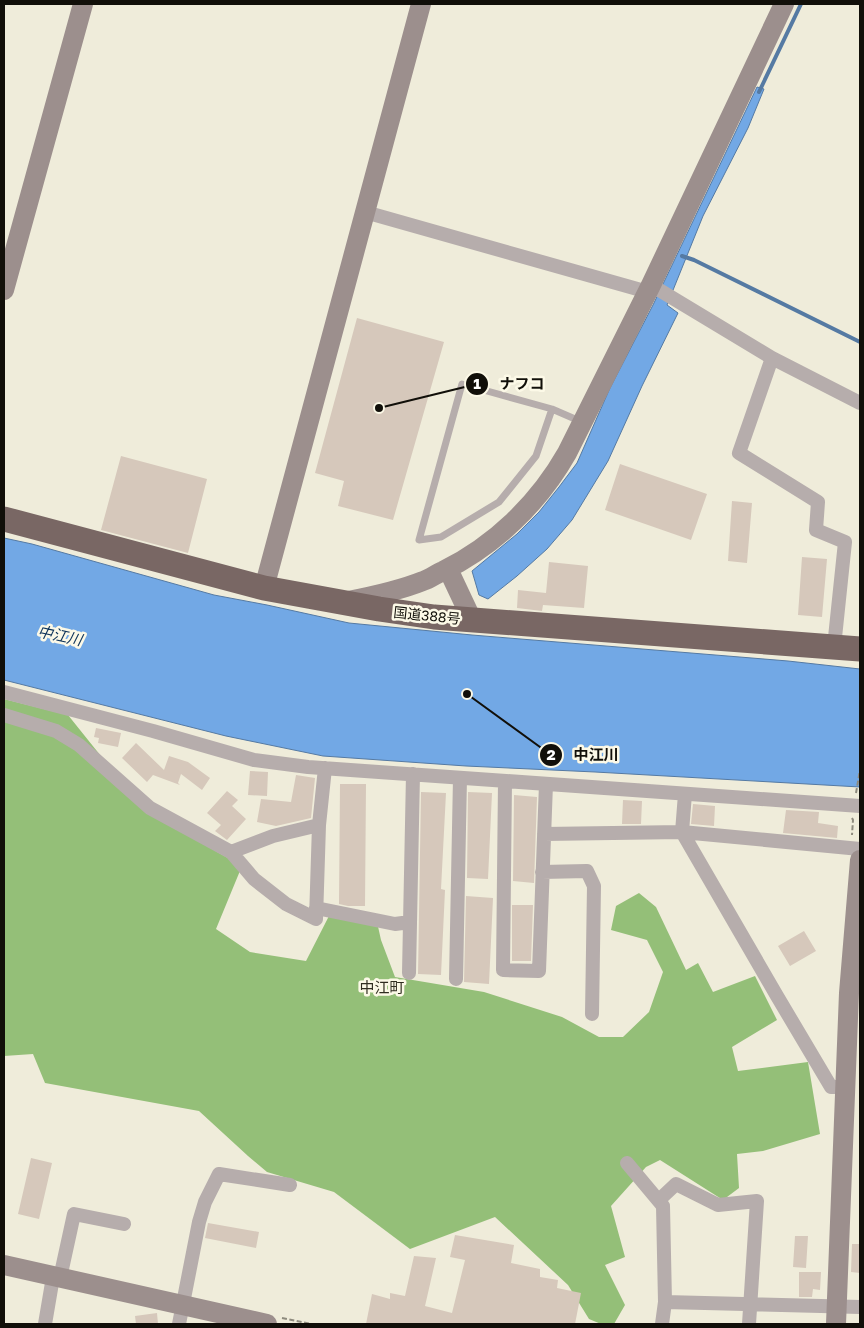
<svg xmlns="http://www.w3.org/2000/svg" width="864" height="1328" viewBox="0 0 864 1328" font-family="'Golos Text','Noto Sans JP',sans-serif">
<rect width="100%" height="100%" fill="#efecda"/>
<path fill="#94bf78" d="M 4,699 L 68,715 L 145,811 L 242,866 L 216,929 L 250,952 L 306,961 L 330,914 L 377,922 L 381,940 L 395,977 L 484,992 L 562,1017 L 599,1037 L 623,1037 L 649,1012 L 663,972 L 647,940 L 611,930 L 616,906 L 639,893 L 656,907 L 686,970 L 698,963 L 713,992 L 755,976 L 777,1020 L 732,1047 L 738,1071 L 808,1062 L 820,1134 L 763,1151 L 737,1154 L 739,1188 L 723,1200 L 660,1160 L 646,1167 L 611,1206 L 625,1257 L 605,1265 L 625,1305 L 614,1324 L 601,1324 L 589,1319 L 568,1285 L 495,1217 L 410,1249 L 334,1192 L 267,1172 L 248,1156 L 199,1111 L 45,1083 L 33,1054 L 4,1056 Z"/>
<path fill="#72a8e5" stroke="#557aa3" d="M 757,87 L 764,89 L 748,128 L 703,216 L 667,305 L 678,313 L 642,386 L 608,461 L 572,520 L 547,549 L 517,576 L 488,599 L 479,595 L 472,571 L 517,534 L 539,512 L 559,487 L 577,463 L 610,388 L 653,305 Z
M 4,538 L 32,544 L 214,595 L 267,605 L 349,623 L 472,635 L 788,661 L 860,669 L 860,787 L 595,772 L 466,766 L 323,756 L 226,736 L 4,680 Z"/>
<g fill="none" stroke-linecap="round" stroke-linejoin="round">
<path stroke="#557aa3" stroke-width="4" d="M 759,92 L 801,4
M 682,256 L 694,260 L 860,342"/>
</g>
<path fill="#d6c8bb" d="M 357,318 L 444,342 L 393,520 L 338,506 L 344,481 L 315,473 Z
M 121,456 L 207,479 L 188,553 L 101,530 Z
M 620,464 L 707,494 L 691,540 L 605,510 Z
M 732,501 L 752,503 L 747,563 L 728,561 Z
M 802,557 L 827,559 L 822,617 L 798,615 Z
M 549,562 L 588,566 L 584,608 L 543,605 L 542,611 L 517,608 L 518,590 L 546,593 Z
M 96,728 L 121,733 L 118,747 L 98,743 L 99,738 L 94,737 Z
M 136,743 L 164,770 L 169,756 L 188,762 L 210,778 L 202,790 L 181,774 L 178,783 L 180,785 L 153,775 L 147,782 L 122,758 Z
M 250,771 L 268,772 L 267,796 L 248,795 Z
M 296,775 L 315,778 L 311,818 L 276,826 L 257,822 L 261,799 L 291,802 Z
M 340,784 L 366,784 L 365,906 L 348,906 L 339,904 Z
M 227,791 L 238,800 L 232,806 L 246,819 L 227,840 L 215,831 L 221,825 L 207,813 Z
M 421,792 L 446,793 L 441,889 L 445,890 L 441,975 L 418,974 Z
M 468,792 L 492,793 L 488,879 L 467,878 Z
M 514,795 L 537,797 L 534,883 L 513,881 Z
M 623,800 L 642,801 L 641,824 L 622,824 Z
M 693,804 L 715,806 L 714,826 L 691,824 Z
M 786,810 L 819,812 L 818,823 L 838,826 L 837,838 L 783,833 Z
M 466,896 L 493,898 L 489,984 L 464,982 Z
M 512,905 L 533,905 L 531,961 L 512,961 Z
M 804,931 L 816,951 L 790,966 L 778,946 Z
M 31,1158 L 52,1163 L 39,1219 L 18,1214 Z
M 208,1223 L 259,1232 L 256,1248 L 205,1238 Z
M 455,1235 L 514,1245 L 511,1263 L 540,1269 L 540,1277 L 558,1280 L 557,1288 L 581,1293 L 575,1324 L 366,1324 L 372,1294 L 390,1299 L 390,1293 L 405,1296 L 414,1256 L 436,1258 L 425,1306 L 452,1313 L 465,1260 L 450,1257 Z
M 795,1236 L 808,1236 L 806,1268 L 793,1267 Z
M 852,1244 L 860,1244 L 860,1273 L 851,1272 Z
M 799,1272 L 821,1272 L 820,1290 L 813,1289 L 812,1297 L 799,1297 Z
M 157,1313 L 158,1324 L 136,1324 L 135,1316 Z"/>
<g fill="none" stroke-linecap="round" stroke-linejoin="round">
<path stroke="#8e8b7e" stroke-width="2" stroke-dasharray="5 2.5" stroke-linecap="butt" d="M 856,793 L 860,770
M 852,818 L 853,820 L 852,835
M 282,1318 L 311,1324"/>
<path stroke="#b6adac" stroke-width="7" d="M 552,409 L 462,384 L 419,540 L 441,537 L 499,502 L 536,456 L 552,409 L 582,422"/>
<path stroke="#b6adac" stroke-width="14" d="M 365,212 L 648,292
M 651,285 L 772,358 L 860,403
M 772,358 L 739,453 L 818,502 L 816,530 L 845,542 L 834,647
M 4,692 L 153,731 L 254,760 L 308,767 L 860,806
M 4,715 L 56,731 L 79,745 L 150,808 L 231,852 L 254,879 L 286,904 L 316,919 L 319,825 L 325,768
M 505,781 L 503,970 L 539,971 L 546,784
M 685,794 L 682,832 L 777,996 L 831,1087 L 846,1087
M 544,834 L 682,832 L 860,849
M 231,852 L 273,836 L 319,825
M 542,872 L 587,871 L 594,886 L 592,1014
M 316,908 L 395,924 L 410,922
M 409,973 L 413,774
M 456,979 L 460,778
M 627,1163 L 663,1206 L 665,1302 L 662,1324
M 659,1200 L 676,1184 L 718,1205 L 757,1201 L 749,1324
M 60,1278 L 74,1214 L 124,1224
M 665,1302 L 860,1307
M 45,1324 L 53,1277
M 179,1324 L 199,1222 L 205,1202 L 219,1174 L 290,1185"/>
<path stroke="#9c8f8d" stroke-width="20" d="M 4,290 L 83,4
M 448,569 L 472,620
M 264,588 L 421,4
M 348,601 C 374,596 398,591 423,581 C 430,579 436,574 443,571 C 495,545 538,504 567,453 L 651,285 L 784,4
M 4,1265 L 267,1324
M 836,1324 L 849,993 L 860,860"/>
<path stroke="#796764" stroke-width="25" d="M 4,519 L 264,588 L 379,609 L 434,617 L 860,649"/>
</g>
<g text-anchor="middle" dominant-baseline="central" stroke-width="5" stroke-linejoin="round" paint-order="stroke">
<g font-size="14" fill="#110f09" stroke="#fcf9e7">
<text transform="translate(427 615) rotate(6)">国道388号</text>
</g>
<g font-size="15" font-style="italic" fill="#0c3259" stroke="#fcf9e7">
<text transform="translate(60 635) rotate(12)">中江川</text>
</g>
<g font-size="15" fill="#302d20" stroke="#fcf9e7">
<text x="382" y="987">中江町</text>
</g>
</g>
<path fill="none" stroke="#110f09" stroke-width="2" d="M379 408L477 384M467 694L551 755"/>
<g fill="#110f09" stroke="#fcf9e7" stroke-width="2">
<circle cx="379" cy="408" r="5"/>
<circle cx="467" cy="694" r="5"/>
<circle cx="477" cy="384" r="12"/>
<circle cx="551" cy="755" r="12"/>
</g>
<g font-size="15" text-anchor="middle" font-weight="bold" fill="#fff">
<text x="477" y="389">1</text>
<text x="551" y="760">2</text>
</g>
<g font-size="15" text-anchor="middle" font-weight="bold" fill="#110f09" stroke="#fcf9e7" stroke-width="5" stroke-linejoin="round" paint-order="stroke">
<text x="522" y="389">ナフコ</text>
<text x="596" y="760">中江川</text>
</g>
<rect width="864" height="1328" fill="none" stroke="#110f09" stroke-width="10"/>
</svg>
